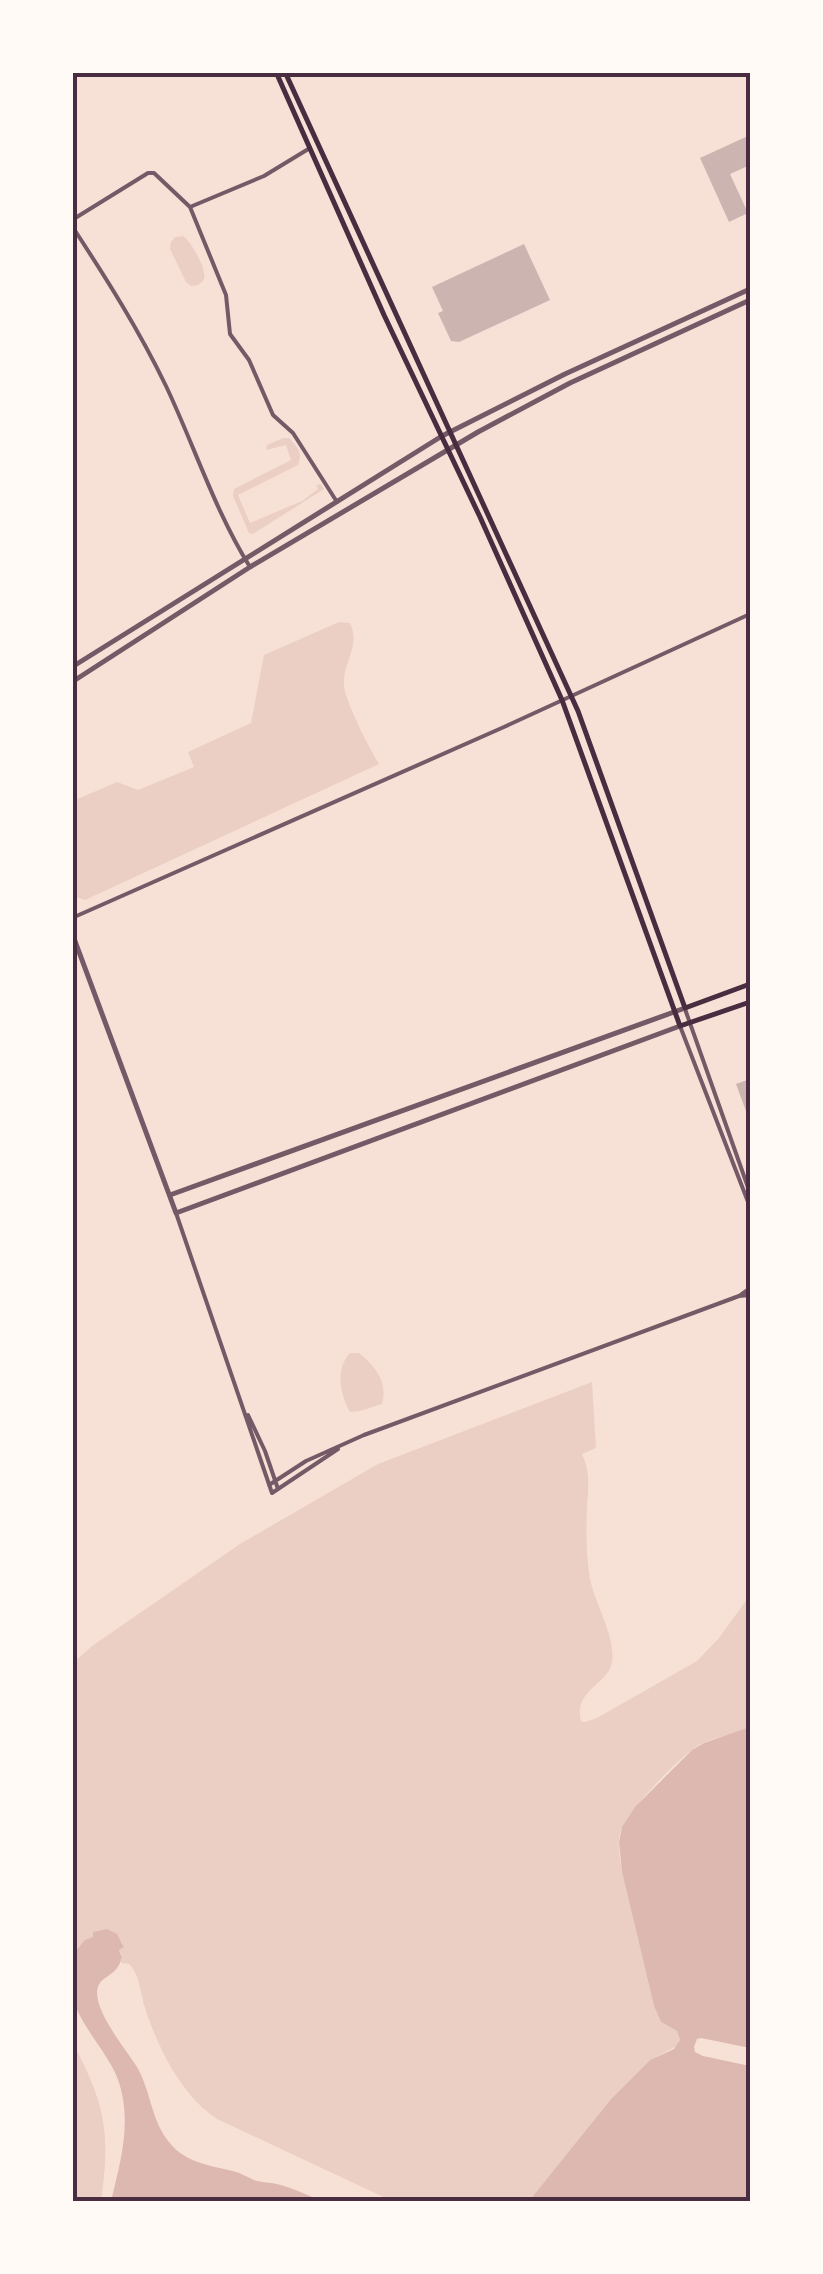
<svg xmlns="http://www.w3.org/2000/svg" width="823" height="2274" viewBox="0 0 823 2274" font-family="Helvetica,sans-serif">
<rect width="100%" height="100%" fill="#f7e1d7"/>
<path fill="#ebcfc5" d="M 183,236 C 191,241 207,269 204,279 C 203,282 200,283 198,285 L 191,286 L 186,282 L 170,249 L 171,242 L 175,237 Z
M 283,438 L 289,438 C 298,448 303,452 298,465 L 238,495 L 250,523 L 302,501 L 318,489 L 316,485 L 321,484 L 324,489 L 253,534 L 249,533 L 233,496 L 234,489 L 291,460 L 286,445 L 266,450 L 267,445 Z
M 339,622 L 350,623 C 361,647 343,661 344,684 C 344,700 370,749 379,764 L 85,900 L 76,897 L 72,890 L 73,801 L 117,782 L 138,790 L 194,767 L 188,752 L 251,723 L 264,655 Z
M 350,1353 L 359,1353 C 376,1367 388,1382 382,1404 L 360,1411 L 350,1412 C 340,1394 335,1369 350,1353 Z
M 592,1382 L 596,1448 L 582,1454 C 591,1473 588,1489 587,1508 C 586,1531 586,1556 590,1579 C 595,1604 616,1637 612,1662 C 609,1684 573,1690 581,1721 L 585,1722 L 597,1718 L 697,1661 L 719,1638 L 750,1595 L 750,1727 C 734,1736 715,1736 699,1745 C 680,1756 626,1812 620,1833 C 617,1845 620,1859 622,1872 L 654,2006 L 661,2022 L 677,2031 L 680,2040 L 677,2046 L 650,2060 L 611,2099 L 529,2201 L 392,2201 L 217,2119 C 181,2095 158,2048 145,2008 C 140,1993 140,1975 129,1964 L 121,1963 L 122,1955 L 119,1950 L 123,1944 C 116,1931 108,1927 94,1932 L 93,1937 C 84,1940 78,1947 73,1956 L 73,1663 L 92,1646 L 240,1544 L 378,1464 Z
M 72,2041 C 105,2104 111,2131 101,2201 L 73,2201 Z"/>
<path fill="#dcb8b0" d="M 750,1727 L 750,2048 L 701,2038 L 697,2039 L 694,2047 L 695,2052 L 703,2056 L 750,2066 L 750,2201 L 529,2201 L 611,2099 L 650,2060 L 674,2049 L 680,2040 L 677,2031 L 661,2022 L 654,2006 L 622,1872 L 619,1842 L 622,1827 L 635,1807 L 692,1750 L 704,1743 Z
M 107,1929 L 117,1934 L 124,1947 L 119,1950 L 122,1957 C 117,1979 98,1974 97,1992 C 97,2015 125,2048 137,2067 C 150,2089 151,2117 166,2138 C 182,2162 207,2165 233,2171 C 241,2173 247,2177 254,2180 C 262,2183 270,2182 277,2184 C 292,2188 307,2194 320,2201 L 111,2201 C 121,2160 133,2119 117,2077 C 106,2050 76,2021 72,1993 C 71,1981 72,1966 73,1954 L 85,1940 L 93,1937 L 93,1932 Z"/>
<path fill="#ccb4b1" d="M 750,135 L 750,165 L 730,174 L 748,213 L 729,222 L 700,158 Z
M 524,244 L 550,300 L 459,342 L 451,341 L 438,313 L 443,311 L 432,287 Z
M 750,1079 L 750,1122 L 736,1084 Z"/>
<g fill="none" stroke-linecap="round" stroke-linejoin="round">
<path stroke="#755966" stroke-width="4" d="M 190,207 L 264,176 L 310,148
M 72,220 L 148,173 L 154,173 L 190,207 L 226,295 L 230,334 L 249,360 L 273,415 L 293,433 L 337,502
M 72,226 C 106,278 139,330 166,386 C 194,445 215,511 250,567
M 72,918 L 504,727 L 750,614
M 685,1009 L 750,1193
M 680,1026 L 750,1207
M 176,1213 L 272,1493 L 338,1449
M 739,1296 L 750,1295
M 248,1415 L 265,1451 L 278,1489
M 269,1485 L 306,1461 L 364,1435 L 739,1296 L 750,1288"/>
<path stroke="#755966" stroke-width="5" d="M 72,667 L 442,436 L 565,374 L 750,289
M 72,682 L 250,567 L 478,432 L 570,383 L 750,300
M 72,933 L 176,1213 L 680,1026
M 170,1195 L 685,1008"/>
<path stroke="#4a2c40" stroke-width="5" d="M 276,72 L 384,315 L 480,517 L 562,700 L 680,1026 L 750,1002
M 285,72 L 578,711 L 685,1008 L 750,984"/>
</g>
<rect width="823" height="2274" fill="none" stroke="#fffaf5" stroke-width="150"/>
<rect x="75" y="75" width="673" height="2124" fill="none" stroke="#4a2c40" stroke-width="4"/>
</svg>
